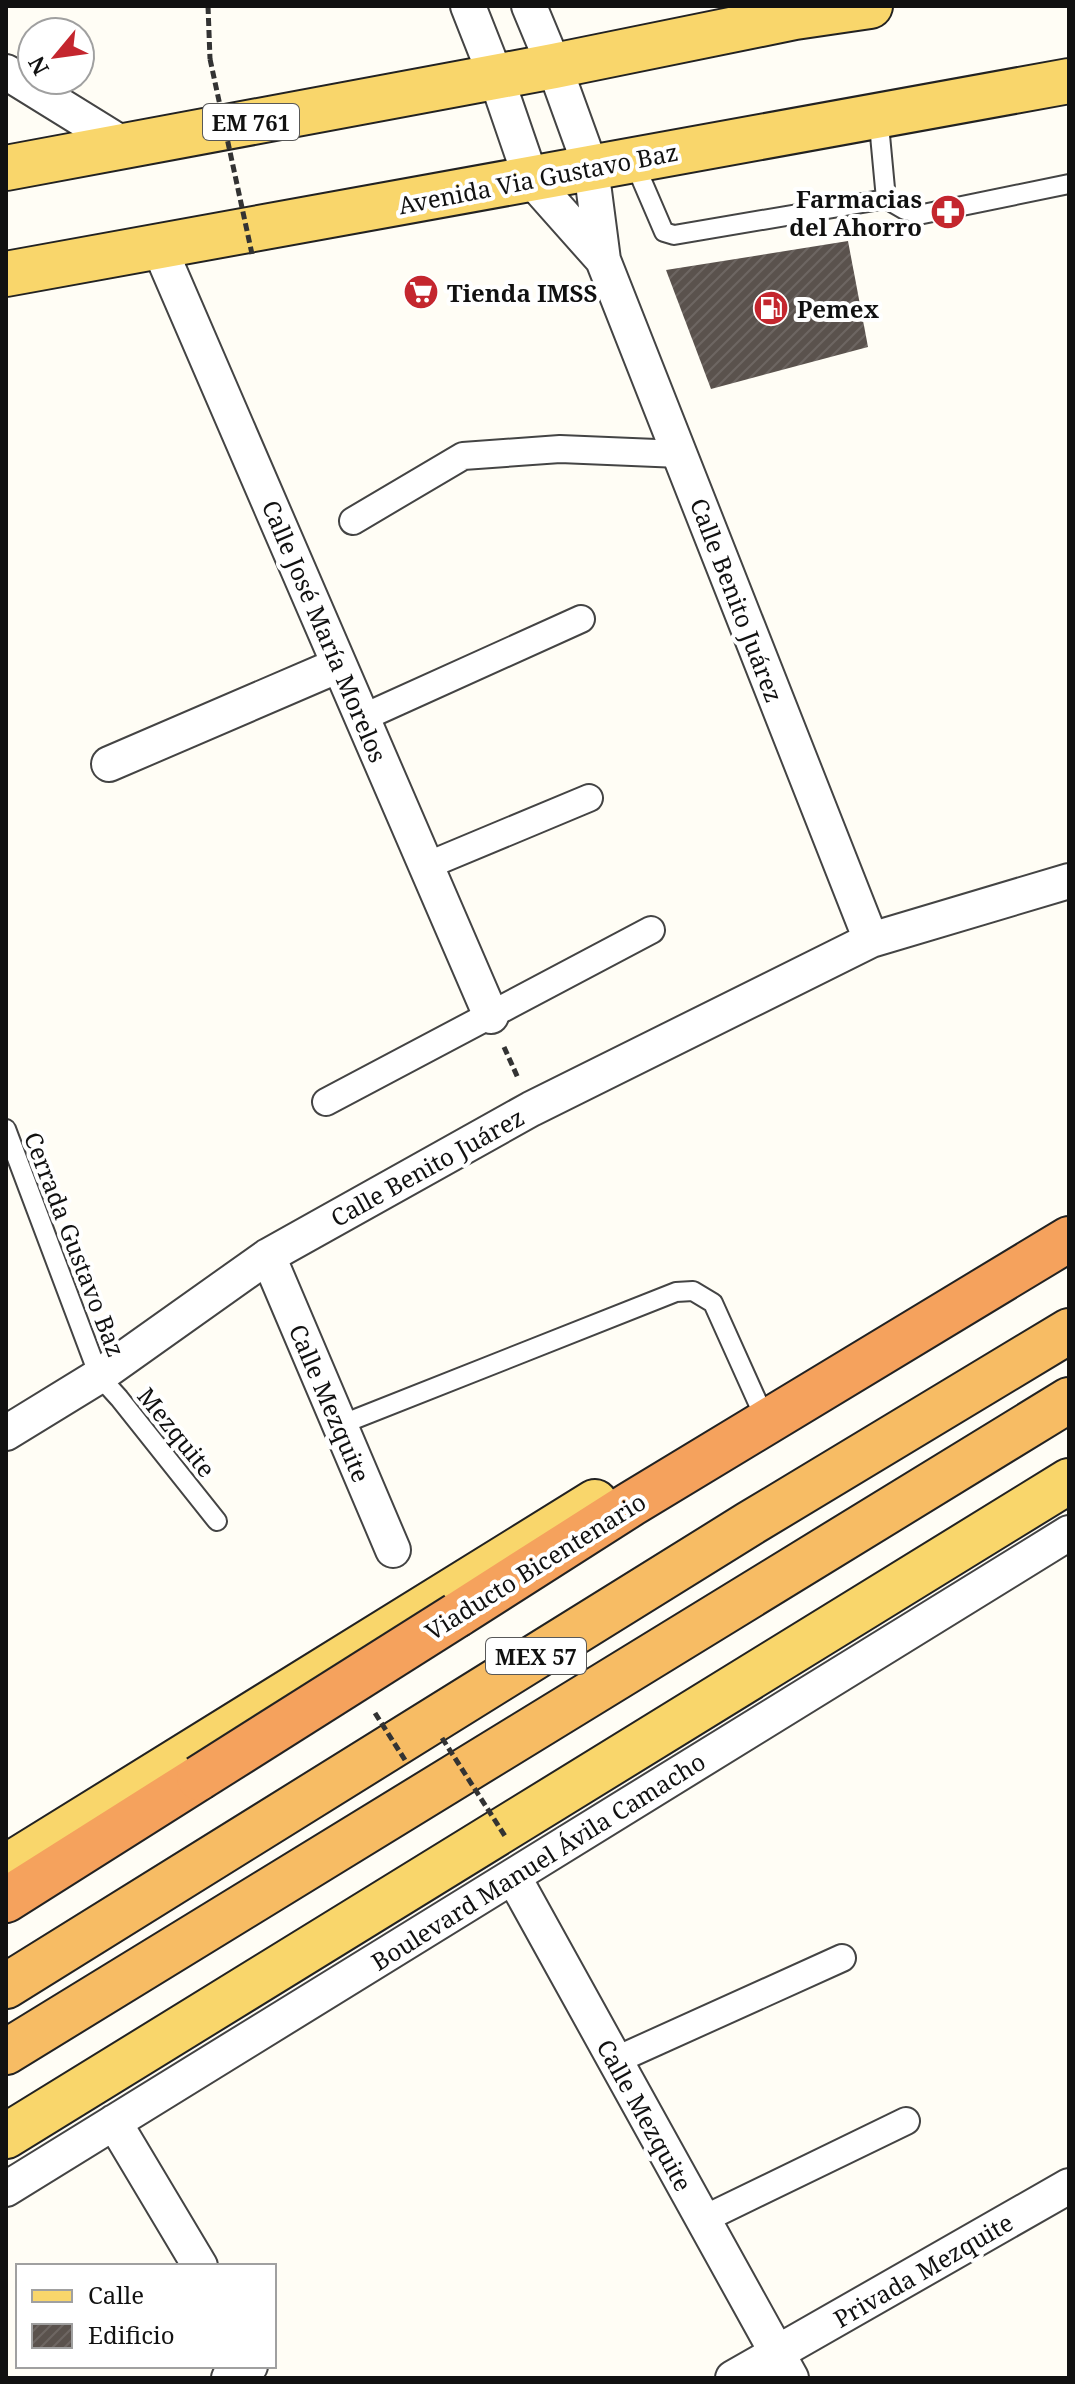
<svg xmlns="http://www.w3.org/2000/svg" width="1075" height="2384" viewBox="0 0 1075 2384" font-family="'Noto Serif',serif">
<defs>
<pattern id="building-hatch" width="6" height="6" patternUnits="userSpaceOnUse" patternTransform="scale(2)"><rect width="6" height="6" fill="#5a524d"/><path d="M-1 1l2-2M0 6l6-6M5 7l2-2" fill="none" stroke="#6d6662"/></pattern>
</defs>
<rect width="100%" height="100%" fill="#fffdf5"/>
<path fill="url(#building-hatch)" d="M 848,241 L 868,347 L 711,389 L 666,270 Z"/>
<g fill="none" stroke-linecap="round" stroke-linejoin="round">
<defs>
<path id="service" d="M 633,160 L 664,232 L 674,235 L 886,199 L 878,114
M 886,199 L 905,210 L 923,214 L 1069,184
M 6,1129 L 99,1376 L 119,1398 L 217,1521
M 340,1425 L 676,1292 L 693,1291 L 713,1303 L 758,1403"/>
<path id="pedestrian" d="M 353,521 L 463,456 L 560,449 L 680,454
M 362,718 L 581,619
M 426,866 L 589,798
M 326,1102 L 651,930
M 614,2061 L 842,1958
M 702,2220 L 906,2121"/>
<path id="minor" d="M 468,6 L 496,77 L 531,179 L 603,260
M 529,6 L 554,66 L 591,168 L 603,260 L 871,940
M 6,72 L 124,145
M 158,245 L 491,1016
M 109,764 L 339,665
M 268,1256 L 393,1550
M 6,1433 L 99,1376 L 268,1256 L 531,1109 L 871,940 L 1069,881
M 513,1876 L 791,2378
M 114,2122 L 200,2266
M 6,2189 L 1069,1533
M 229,2378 L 250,2366
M 733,2378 L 1069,2186"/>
<path id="primary" d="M 6,168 L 554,66 L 795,17 L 870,6
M 6,274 L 1069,81
M 6,1867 L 595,1502
M 6,2136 L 1069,1481"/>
<path id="trunk" d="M 6,1986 L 749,1524 L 1069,1331
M 6,2052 L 1069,1400"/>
<path id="motorway" d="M 457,1615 L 631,1504 L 1069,1239
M 6,1900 L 199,1778"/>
</defs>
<use href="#service" stroke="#444" stroke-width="22"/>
<use href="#pedestrian" stroke="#444" stroke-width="30"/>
<use href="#minor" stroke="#444" stroke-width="38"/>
<use href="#primary" stroke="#222" stroke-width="48"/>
<use href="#trunk" stroke="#222" stroke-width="48"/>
<use href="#motorway" stroke="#222" stroke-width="48"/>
<path stroke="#333" stroke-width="5" stroke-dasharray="8 4" stroke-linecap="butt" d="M 208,6 L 210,59
M 504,1047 L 518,1078"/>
<use href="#service" stroke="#fff" stroke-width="18"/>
<use href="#pedestrian" stroke="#fff" stroke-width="26"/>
<use href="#minor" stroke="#fff" stroke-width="34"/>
<use href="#primary" stroke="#f9d66b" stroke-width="44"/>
<use href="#trunk" stroke="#f7bc64" stroke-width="44"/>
<use href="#motorway" stroke="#f5a25d" stroke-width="44"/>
<defs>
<path id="motorway-bridge" d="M 199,1778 L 457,1615"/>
</defs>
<use href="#motorway-bridge" stroke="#222" stroke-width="48" stroke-linecap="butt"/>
<path stroke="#333" stroke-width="5" stroke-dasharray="8 4" stroke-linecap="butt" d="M 210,59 L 252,254
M 375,1713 L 405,1760
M 442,1738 L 505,1836"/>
<use href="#motorway-bridge" stroke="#f5a25d" stroke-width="44"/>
</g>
<defs>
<symbol id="pharmacy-disc" viewBox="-11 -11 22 22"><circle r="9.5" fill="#c4262e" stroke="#fff"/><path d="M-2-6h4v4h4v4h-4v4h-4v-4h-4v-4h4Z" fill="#fff"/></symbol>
<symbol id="supermarket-disc" viewBox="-11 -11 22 22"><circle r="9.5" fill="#c4262e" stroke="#fff"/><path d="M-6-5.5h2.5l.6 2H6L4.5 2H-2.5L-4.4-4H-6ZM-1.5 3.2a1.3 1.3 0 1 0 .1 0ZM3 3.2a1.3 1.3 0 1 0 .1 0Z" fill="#fff"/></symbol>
<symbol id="fuel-disc" viewBox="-11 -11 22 22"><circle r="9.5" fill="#c4262e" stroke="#fff"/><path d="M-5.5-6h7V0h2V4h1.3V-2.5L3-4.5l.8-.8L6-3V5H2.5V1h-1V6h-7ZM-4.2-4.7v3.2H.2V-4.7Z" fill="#fff"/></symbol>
</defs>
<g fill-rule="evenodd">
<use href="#pharmacy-disc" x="928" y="192" width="40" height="40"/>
<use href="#supermarket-disc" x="401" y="272" width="40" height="40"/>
<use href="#fuel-disc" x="751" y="288" width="40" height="40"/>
</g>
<g text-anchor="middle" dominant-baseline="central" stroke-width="8" stroke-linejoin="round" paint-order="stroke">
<g fill="#fff" stroke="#585858" stroke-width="2">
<rect x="203" y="104" width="96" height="36" rx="6"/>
<rect x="486" y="1638" width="100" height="36" rx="6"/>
</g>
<g font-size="22" font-weight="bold" fill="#111">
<text x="251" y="122">EM 761</text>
<text x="536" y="1656">MEX 57</text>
</g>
<g font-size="24" fill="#111" stroke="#fff">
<text transform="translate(538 178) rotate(-11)">Avenida Via Gustavo Baz</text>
<text transform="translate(737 600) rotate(69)">Calle Benito Juárez</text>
<text transform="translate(325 631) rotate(67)">Calle José María Morelos</text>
<text transform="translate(427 1167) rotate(-29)">Calle Benito Juárez</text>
<text transform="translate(75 1244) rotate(69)">Cerrada Gustavo Baz</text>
<text transform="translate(330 1403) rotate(67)">Calle Mezquite</text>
<text transform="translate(177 1432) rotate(51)">Mezquite</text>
<text transform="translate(535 1566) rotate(-32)">Viaducto Bicentenario</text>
<text transform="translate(538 1861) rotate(-32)">Boulevard Manuel Ávila Camacho</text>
<text transform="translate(645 2115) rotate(61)">Calle Mezquite</text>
<text transform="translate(923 2270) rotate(-30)">Privada Mezquite</text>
</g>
<g font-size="24" font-weight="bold" fill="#111" stroke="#fff" text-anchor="start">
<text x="922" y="198" text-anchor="end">Farmacias<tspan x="922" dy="28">del Ahorro</tspan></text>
<text x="447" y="292">Tienda IMSS</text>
<text x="797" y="308">Pemex</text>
</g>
</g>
<rect width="1075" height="2384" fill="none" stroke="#111111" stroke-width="16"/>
<rect x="16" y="2264" width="260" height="104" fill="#ffffff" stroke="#a0a0a0" stroke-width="2"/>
<rect x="32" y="2290" width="40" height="12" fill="#f9d66b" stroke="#a0a0a0" stroke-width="2"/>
<text x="88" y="2304" font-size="24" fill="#111111">Calle</text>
<rect x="32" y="2324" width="40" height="24" fill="url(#building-hatch)" stroke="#a0a0a0" stroke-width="2"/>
<text x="88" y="2344" font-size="24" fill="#111111">Edificio</text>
<g transform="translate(56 56) rotate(241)"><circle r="38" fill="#ffffff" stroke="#a0a0a0" stroke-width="2"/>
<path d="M0-6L14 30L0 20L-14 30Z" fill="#c4262e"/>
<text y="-12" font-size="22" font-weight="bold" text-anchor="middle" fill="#111111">N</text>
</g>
</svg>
